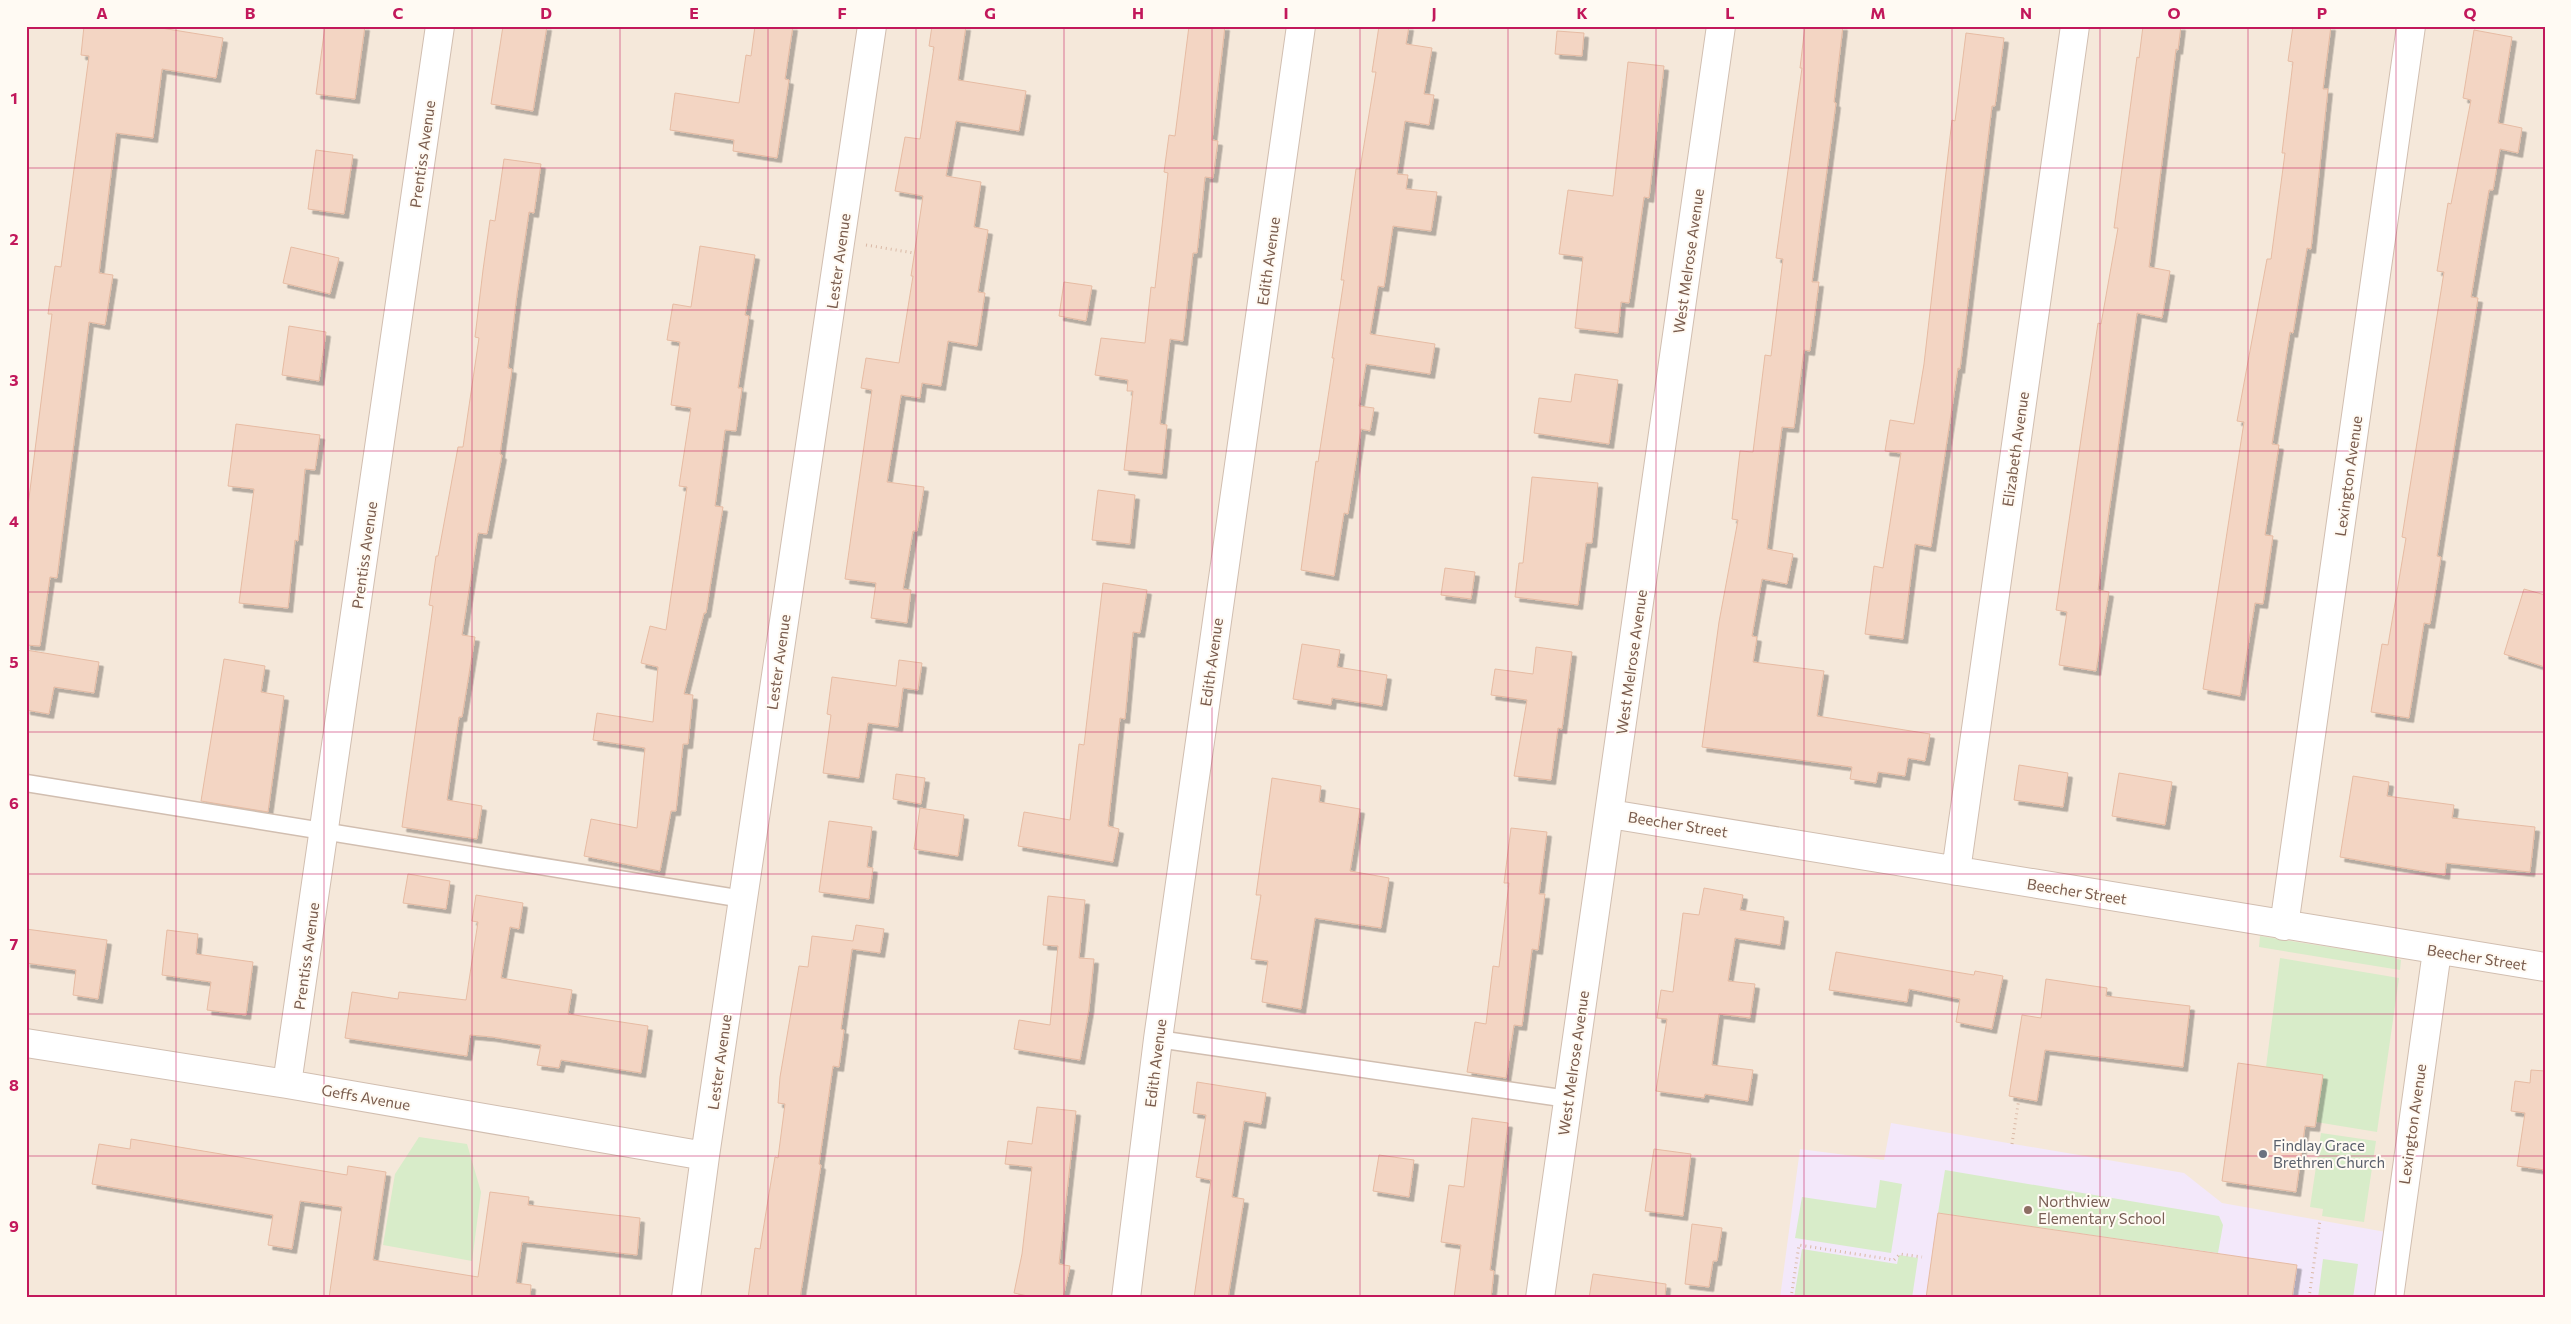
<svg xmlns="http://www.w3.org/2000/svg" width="2571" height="1324" viewBox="0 0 2571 1324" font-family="Commissioner,sans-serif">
<defs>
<filter id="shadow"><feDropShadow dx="4.5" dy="4.5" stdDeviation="0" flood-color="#0004"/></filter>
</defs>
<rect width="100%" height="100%" fill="#fdf6ec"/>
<path fill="#f5e8da" d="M 26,26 L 2545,26 L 2545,1298 L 26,1298 Z"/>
<path fill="#f3e8fa" d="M 1891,1123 L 2184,1173 L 2222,1203 L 2397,1234 L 2389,1298 L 1780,1298 L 1800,1149 L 1884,1160 Z"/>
<path fill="#d8ecc9" d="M 2260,936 L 2392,957 L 2401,960 L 2400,970 L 2259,947 Z
M 2280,958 L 2399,978 L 2377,1132 L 2316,1122 L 2323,1075 L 2266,1067 Z
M 2321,1133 L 2376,1141 L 2364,1222 L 2322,1216 L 2323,1209 L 2310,1207 Z
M 419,1137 L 467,1144 L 481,1192 L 472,1261 L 383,1245 L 395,1174 Z
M 1945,1170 L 2219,1216 L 2223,1225 L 2218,1253 L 1938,1213 Z
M 1880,1180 L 1902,1184 L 1891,1253 L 1795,1238 L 1802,1197 L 1876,1208 Z
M 1802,1249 L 1897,1264 L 1899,1255 L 1918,1258 L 1912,1298 L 1794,1298 Z
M 2323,1259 L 2358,1264 L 2353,1298 L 2318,1298 Z"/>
<path fill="#f3d5c3" stroke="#e6bba3" filter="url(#shadow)" d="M 84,26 L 149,26 L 223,38 L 216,78 L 162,69 L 153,138 L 116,133 L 99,273 L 113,275 L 105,325 L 89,322 L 57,578 L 50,577 L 40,646 L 26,645 L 26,522 L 52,314 L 48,314 L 55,266 L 61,267 L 89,56 L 81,55 Z
M 325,26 L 365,26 L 355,99 L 316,94 Z
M 503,26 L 547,26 L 533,111 L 491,104 Z
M 755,26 L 793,26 L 785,79 L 789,80 L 777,158 L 733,151 L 734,140 L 670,130 L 675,93 L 739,103 L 746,55 L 751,56 Z
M 932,26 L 966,26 L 958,80 L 1026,91 L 1019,131 L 956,121 L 946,176 L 981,182 L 974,227 L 988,230 L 978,292 L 985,293 L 977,346 L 948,341 L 941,386 L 922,383 L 920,398 L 901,395 L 887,482 L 924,487 L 917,531 L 913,531 L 903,589 L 911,590 L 907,623 L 871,618 L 876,583 L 845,579 L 872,390 L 861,388 L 866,358 L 899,363 L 913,276 L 911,276 L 923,196 L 895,191 L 905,137 L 920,139 L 934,47 L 929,46 Z
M 1189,26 L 1225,26 L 1212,140 L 1218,141 L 1213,178 L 1205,177 L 1197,253 L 1193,253 L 1183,341 L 1170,339 L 1160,424 L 1167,425 L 1162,474 L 1124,470 L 1133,391 L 1127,391 L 1128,380 L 1095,375 L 1101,338 L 1145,343 L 1151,287 L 1155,288 L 1168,173 L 1164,172 L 1169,135 L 1175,136 Z
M 1379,26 L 1409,26 L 1406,44 L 1432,48 L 1424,94 L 1434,95 L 1429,125 L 1405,121 L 1397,174 L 1408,175 L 1406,189 L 1437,192 L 1431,231 L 1393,226 L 1384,287 L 1378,286 L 1370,334 L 1435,344 L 1430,374 L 1366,364 L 1359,406 L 1374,408 L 1370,431 L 1361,429 L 1348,514 L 1344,513 L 1334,576 L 1301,570 L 1316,461 L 1318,462 L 1334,358 L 1332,358 L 1344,280 L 1341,280 L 1356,169 L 1360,169 L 1376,72 L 1372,72 Z
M 1805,26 L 1843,26 L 1834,102 L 1836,103 L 1812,282 L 1819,282 L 1810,351 L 1804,350 L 1794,428 L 1782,427 L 1767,549 L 1793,554 L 1787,584 L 1762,579 L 1752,636 L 1757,637 L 1753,662 L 1824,671 L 1817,716 L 1930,734 L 1925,761 L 1908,758 L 1905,776 L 1878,772 L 1876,783 L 1850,779 L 1852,767 L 1702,747 L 1719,622 L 1738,520 L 1732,519 L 1740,451 L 1753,452 L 1765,355 L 1771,356 L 1783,259 L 1776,258 L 1802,68 L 1800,68 Z
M 2143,26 L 2181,26 L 2178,50 L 2176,49 L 2149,267 L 2170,271 L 2162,318 L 2137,313 L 2098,590 L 2109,592 L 2096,671 L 2059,665 L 2067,612 L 2056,610 L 2098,323 L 2101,324 L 2118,228 L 2114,228 L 2137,57 L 2139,58 Z
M 2293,26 L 2331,26 L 2323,89 L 2328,89 L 2311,249 L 2307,248 L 2293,333 L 2290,332 L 2272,444 L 2279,445 L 2265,535 L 2273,536 L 2263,604 L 2255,603 L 2240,696 L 2203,689 L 2244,422 L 2237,421 L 2267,259 L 2271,259 L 2285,153 L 2282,153 L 2293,62 L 2288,61 Z
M 2474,30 L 2512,37 L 2498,123 L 2522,128 L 2518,153 L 2500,149 L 2493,190 L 2489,190 L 2471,297 L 2478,298 L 2437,556 L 2441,557 L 2430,624 L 2424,623 L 2409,718 L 2371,712 L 2382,644 L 2388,645 L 2406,538 L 2402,537 L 2444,272 L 2437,271 L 2448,203 L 2451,204 L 2471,100 L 2463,98 Z
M 1557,31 L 1584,33 L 1582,56 L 1555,54 Z
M 1966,33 L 2004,38 L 1995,106 L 1992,106 L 1960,369 L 1958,368 L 1931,547 L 1915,544 L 1903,639 L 1865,634 L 1874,566 L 1883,568 L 1901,453 L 1885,451 L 1890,420 L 1914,424 L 1924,364 L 1952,120 L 1955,121 Z
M 1628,62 L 1664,66 L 1649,198 L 1644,197 L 1629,303 L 1621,302 L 1618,333 L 1575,328 L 1583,257 L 1559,254 L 1568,190 L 1613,196 Z
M 316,150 L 353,155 L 344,214 L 308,209 Z
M 504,159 L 541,164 L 534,213 L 529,212 L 517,294 L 508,368 L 512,369 L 500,454 L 502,455 L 487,534 L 478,533 L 462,635 L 475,637 L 462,717 L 459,717 L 447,800 L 482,806 L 477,839 L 402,827 L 433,606 L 429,605 L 436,556 L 438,556 L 458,447 L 463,447 L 479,338 L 475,337 L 483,270 L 490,220 L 495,221 Z
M 700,246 L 755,255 L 745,315 L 749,316 L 738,388 L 742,388 L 736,431 L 725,430 L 715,506 L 723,507 L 715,556 L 706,613 L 704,613 L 684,694 L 693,695 L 688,744 L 683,744 L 676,811 L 671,811 L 660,871 L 584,856 L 591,819 L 637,828 L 645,748 L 593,740 L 597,713 L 653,722 L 658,667 L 641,663 L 650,626 L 666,630 L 687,487 L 679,486 L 691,408 L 671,405 L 680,342 L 667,340 L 673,304 L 691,307 Z
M 291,247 L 339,258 L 330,294 L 283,283 Z
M 1064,282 L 1092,286 L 1086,321 L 1059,316 Z
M 289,326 L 326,332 L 319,381 L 282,375 Z
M 1575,374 L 1618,380 L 1609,444 L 1534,433 L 1539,398 L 1571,402 Z
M 236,424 L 320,435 L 315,470 L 305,469 L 298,541 L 295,540 L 288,608 L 239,603 L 254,489 L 228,486 Z
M 1532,477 L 1598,483 L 1592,543 L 1586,543 L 1578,605 L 1515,597 L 1519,563 L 1523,563 Z
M 1098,490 L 1135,495 L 1130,544 L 1092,540 Z
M 1445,568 L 1475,572 L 1471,599 L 1441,595 Z
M 1103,583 L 1147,590 L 1140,633 L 1133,632 L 1125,719 L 1120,718 L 1108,826 L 1119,829 L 1113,862 L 1018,846 L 1024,812 L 1070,820 L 1079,744 L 1084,745 Z
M 2524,589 L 2545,595 L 2545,667 L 2504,654 Z
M 1302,644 L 1340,650 L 1337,667 L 1387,675 L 1382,706 L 1332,698 L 1331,705 L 1293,699 Z
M 1536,647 L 1572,652 L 1562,729 L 1558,728 L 1551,780 L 1514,776 L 1527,700 L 1491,695 L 1495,669 L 1533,674 Z
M 26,650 L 99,662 L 94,693 L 54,687 L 49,714 L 26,710 Z
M 224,659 L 265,666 L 261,692 L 284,696 L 268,812 L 201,801 Z
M 899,660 L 922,663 L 918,690 L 903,688 L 898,727 L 868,723 L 859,778 L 823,773 L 831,715 L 827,714 L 832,677 L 896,686 Z
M 2019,765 L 2068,773 L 2063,807 L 2014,800 Z
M 2119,773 L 2172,782 L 2165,825 L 2112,816 Z
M 896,774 L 925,778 L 921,804 L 893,799 Z
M 2353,776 L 2389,782 L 2387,796 L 2454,805 L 2452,818 L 2535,827 L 2530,872 L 2446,863 L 2445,875 L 2340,857 Z
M 1272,778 L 1321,786 L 1319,802 L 1360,809 L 1350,871 L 1389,878 L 1381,928 L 1315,918 L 1301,1009 L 1262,1002 L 1268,961 L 1251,959 L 1261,895 L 1256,895 Z
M 920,808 L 964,815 L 958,856 L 914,849 Z
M 829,821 L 872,827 L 867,867 L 873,868 L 869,899 L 819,892 Z
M 1511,828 L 1547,832 L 1539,894 L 1545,894 L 1538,950 L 1532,949 L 1522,1026 L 1514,1025 L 1506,1078 L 1467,1072 L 1475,1022 L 1486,1024 L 1493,966 L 1499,967 L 1509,883 L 1504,883 Z
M 408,874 L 450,881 L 446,909 L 403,903 Z
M 1704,888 L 1743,895 L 1740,910 L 1784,917 L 1780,945 L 1735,938 L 1728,981 L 1755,984 L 1750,1018 L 1719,1014 L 1712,1065 L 1753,1070 L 1748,1101 L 1705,1094 L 1704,1098 L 1656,1091 L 1667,1019 L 1657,1018 L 1661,990 L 1673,992 L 1683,913 L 1699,915 Z
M 476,895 L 523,903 L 519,929 L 510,927 L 501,978 L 572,990 L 568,1014 L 648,1026 L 641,1073 L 561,1060 L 559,1068 L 537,1065 L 541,1045 L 492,1037 L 470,1035 L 467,1056 L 345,1038 L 352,992 L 398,999 L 399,992 L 466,1000 L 478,922 L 472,921 Z
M 1048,896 L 1085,900 L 1079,958 L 1094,959 L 1089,1009 L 1080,1060 L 1014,1049 L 1019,1020 L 1050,1025 L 1058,946 L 1043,945 Z
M 856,925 L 884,929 L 880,953 L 852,949 L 841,1029 L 844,1030 L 839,1067 L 833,1066 L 819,1164 L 821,1165 L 800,1298 L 748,1298 L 755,1248 L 760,1249 L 775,1157 L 778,1158 L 785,1104 L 778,1103 L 780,1077 L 799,966 L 808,967 L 812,936 L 853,941 Z
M 26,929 L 107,940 L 98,999 L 73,995 L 76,970 L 26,963 Z
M 167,930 L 198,934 L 196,954 L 253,962 L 246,1015 L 207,1010 L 211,982 L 162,975 Z
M 1836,952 L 1974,975 L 1975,971 L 2003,976 L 1992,1029 L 1956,1022 L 1960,999 L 1909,989 L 1907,1002 L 1829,990 Z
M 2046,979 L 2107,988 L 2106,996 L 2190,1006 L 2183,1067 L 2045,1050 L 2037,1101 L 2009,1096 L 2022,1015 L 2041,1018 Z
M 2238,1063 L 2323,1075 L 2315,1127 L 2305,1126 L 2296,1192 L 2222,1181 Z
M 2531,1070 L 2545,1071 L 2545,1170 L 2517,1166 L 2525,1113 L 2511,1111 L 2515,1081 L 2530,1083 Z
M 1197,1082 L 1266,1093 L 1261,1124 L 1244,1121 L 1232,1197 L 1244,1199 L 1228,1298 L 1194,1298 L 1211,1180 L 1196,1177 L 1206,1115 L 1193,1113 Z
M 1037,1107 L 1076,1111 L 1059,1264 L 1070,1266 L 1063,1298 L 1037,1298 L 1014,1293 L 1022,1254 L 1032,1167 L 1005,1164 L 1008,1141 L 1032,1144 Z
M 1472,1118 L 1508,1123 L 1490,1270 L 1494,1271 L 1491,1298 L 1454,1298 L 1461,1245 L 1441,1242 L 1449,1185 L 1464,1187 Z
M 131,1139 L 347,1175 L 348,1166 L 386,1172 L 373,1260 L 478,1277 L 490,1192 L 529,1197 L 528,1205 L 640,1218 L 637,1255 L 522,1242 L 516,1283 L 531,1285 L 530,1298 L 329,1298 L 342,1207 L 300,1201 L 292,1249 L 268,1245 L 273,1215 L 92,1184 L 99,1144 L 130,1149 Z
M 1654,1149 L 1691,1154 L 1683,1216 L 1645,1211 Z
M 1379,1155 L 1414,1160 L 1409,1197 L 1373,1191 Z
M 1938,1213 L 2297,1265 L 2292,1298 L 1926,1298 Z
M 1692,1224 L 1722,1228 L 1717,1261 L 1713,1261 L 1709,1287 L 1685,1284 Z
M 1593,1274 L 1666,1284 L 1665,1298 L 1589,1298 Z"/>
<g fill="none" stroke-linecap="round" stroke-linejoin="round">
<defs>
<path id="service" d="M 26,783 L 743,899
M 1158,1039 L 1568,1099"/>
<path id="minor" d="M 1610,814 L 2545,967
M 1956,871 L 2075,26
M 2284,926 L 2411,26
M 26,1043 L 287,1084 L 705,1156
M 287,1084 L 440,26
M 686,1298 L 705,1156 L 872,26
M 1126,1298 L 1158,1039 L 1301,26
M 2389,1298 L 2437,951"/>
<path id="tertiary" d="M 1540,1298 L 1721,26"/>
</defs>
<use href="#service" stroke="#d1beb0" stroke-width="19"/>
<use href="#minor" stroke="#d1beb0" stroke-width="30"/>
<use href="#tertiary" stroke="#d1beb0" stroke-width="30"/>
<path stroke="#d9b8a5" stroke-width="3" stroke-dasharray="1 4" stroke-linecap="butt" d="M 866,245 L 914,253
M 2012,1144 L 2019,1098
M 1791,1298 L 1799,1245 L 1894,1260 L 1900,1254 L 1922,1257
M 2309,1298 L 2320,1220"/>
<use href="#service" stroke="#fff" stroke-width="16"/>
<use href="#minor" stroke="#fff" stroke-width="28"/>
<use href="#tertiary" stroke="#fff" stroke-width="28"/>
</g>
<path fill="none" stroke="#c2185b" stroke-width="1" stroke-opacity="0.55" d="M 176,26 L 176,1298M 324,26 L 324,1298M 472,26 L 472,1298M 620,26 L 620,1298M 768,26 L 768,1298M 916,26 L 916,1298M 1064,26 L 1064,1298M 1212,26 L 1212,1298M 1360,26 L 1360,1298M 1508,26 L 1508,1298M 1656,26 L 1656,1298M 1804,26 L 1804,1298M 1952,26 L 1952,1298M 2100,26 L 2100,1298M 2248,26 L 2248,1298M 2396,26 L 2396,1298M 26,168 L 2545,168M 26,310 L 2545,310M 26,451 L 2545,451M 26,592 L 2545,592M 26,732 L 2545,732M 26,874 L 2545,874M 26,1014 L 2545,1014M 26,1156 L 2545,1156"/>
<circle fill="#6b7280" stroke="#fffaf3" stroke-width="2" cx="2263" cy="1154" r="5"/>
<circle fill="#8d6e63" stroke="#fffaf3" stroke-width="2" cx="2028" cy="1210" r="5"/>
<g text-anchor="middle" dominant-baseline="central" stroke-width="4" stroke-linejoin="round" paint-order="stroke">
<g font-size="15" fill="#7a5c4d" stroke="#fffaf3">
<text transform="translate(422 154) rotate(-82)">Prentiss Avenue</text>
<text transform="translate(838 261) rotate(-82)">Lester Avenue</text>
<text transform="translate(1268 261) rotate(-82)">Edith Avenue</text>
<text transform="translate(1688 261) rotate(-82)">West Melrose Avenue</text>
<text transform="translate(2015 449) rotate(-82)">Elizabeth Avenue</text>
<text transform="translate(2348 476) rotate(-82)">Lexington Avenue</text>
<text transform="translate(364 555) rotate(-82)">Prentiss Avenue</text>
<text transform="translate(778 662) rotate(-82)">Lester Avenue</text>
<text transform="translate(1211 662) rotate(-82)">Edith Avenue</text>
<text transform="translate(1631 662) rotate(-82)">West Melrose Avenue</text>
<text transform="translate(1678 824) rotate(9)">Beecher Street</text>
<text transform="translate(2077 891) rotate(9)">Beecher Street</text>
<text transform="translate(306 956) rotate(-82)">Prentiss Avenue</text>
<text transform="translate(2477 957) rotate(9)">Beecher Street</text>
<text transform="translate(719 1062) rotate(-82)">Lester Avenue</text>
<text transform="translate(1155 1063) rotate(-83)">Edith Avenue</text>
<text transform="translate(1573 1063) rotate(-82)">West Melrose Avenue</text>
<text transform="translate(366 1097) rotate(10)">Geffs Avenue</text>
<text transform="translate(2412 1124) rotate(-82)">Lexington Avenue</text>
</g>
<g font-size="15" fill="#5b616d" stroke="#fffaf3" text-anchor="start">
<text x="2273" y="1145">Findlay Grace<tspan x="2273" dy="17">Brethren Church</tspan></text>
</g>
<g font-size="15" fill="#785e54" stroke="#fffaf3" text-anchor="start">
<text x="2038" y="1201">Northview<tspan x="2038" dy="17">Elementary School</tspan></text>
</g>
</g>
<rect width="2571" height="1324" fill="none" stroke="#fffaf3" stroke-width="55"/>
<rect x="28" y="28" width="2516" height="1268" fill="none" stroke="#c2185b" stroke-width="2"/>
<g font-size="16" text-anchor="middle" font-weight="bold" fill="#c2185b">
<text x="102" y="19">A</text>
<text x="250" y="19">B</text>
<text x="398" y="19">C</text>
<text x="546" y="19">D</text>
<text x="694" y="19">E</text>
<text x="842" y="19">F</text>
<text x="990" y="19">G</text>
<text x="1138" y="19">H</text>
<text x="1286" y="19">I</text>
<text x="1434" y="19">J</text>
<text x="1582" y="19">K</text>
<text x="1730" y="19">L</text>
<text x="1878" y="19">M</text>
<text x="2026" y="19">N</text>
<text x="2174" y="19">O</text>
<text x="2322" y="19">P</text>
<text x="2470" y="19">Q</text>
<text x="14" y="104">1</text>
<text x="14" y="245">2</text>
<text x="14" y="386">3</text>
<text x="14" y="527">4</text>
<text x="14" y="668">5</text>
<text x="14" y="809">6</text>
<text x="14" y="950">7</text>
<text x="14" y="1091">8</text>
<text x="14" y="1232">9</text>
</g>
</svg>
